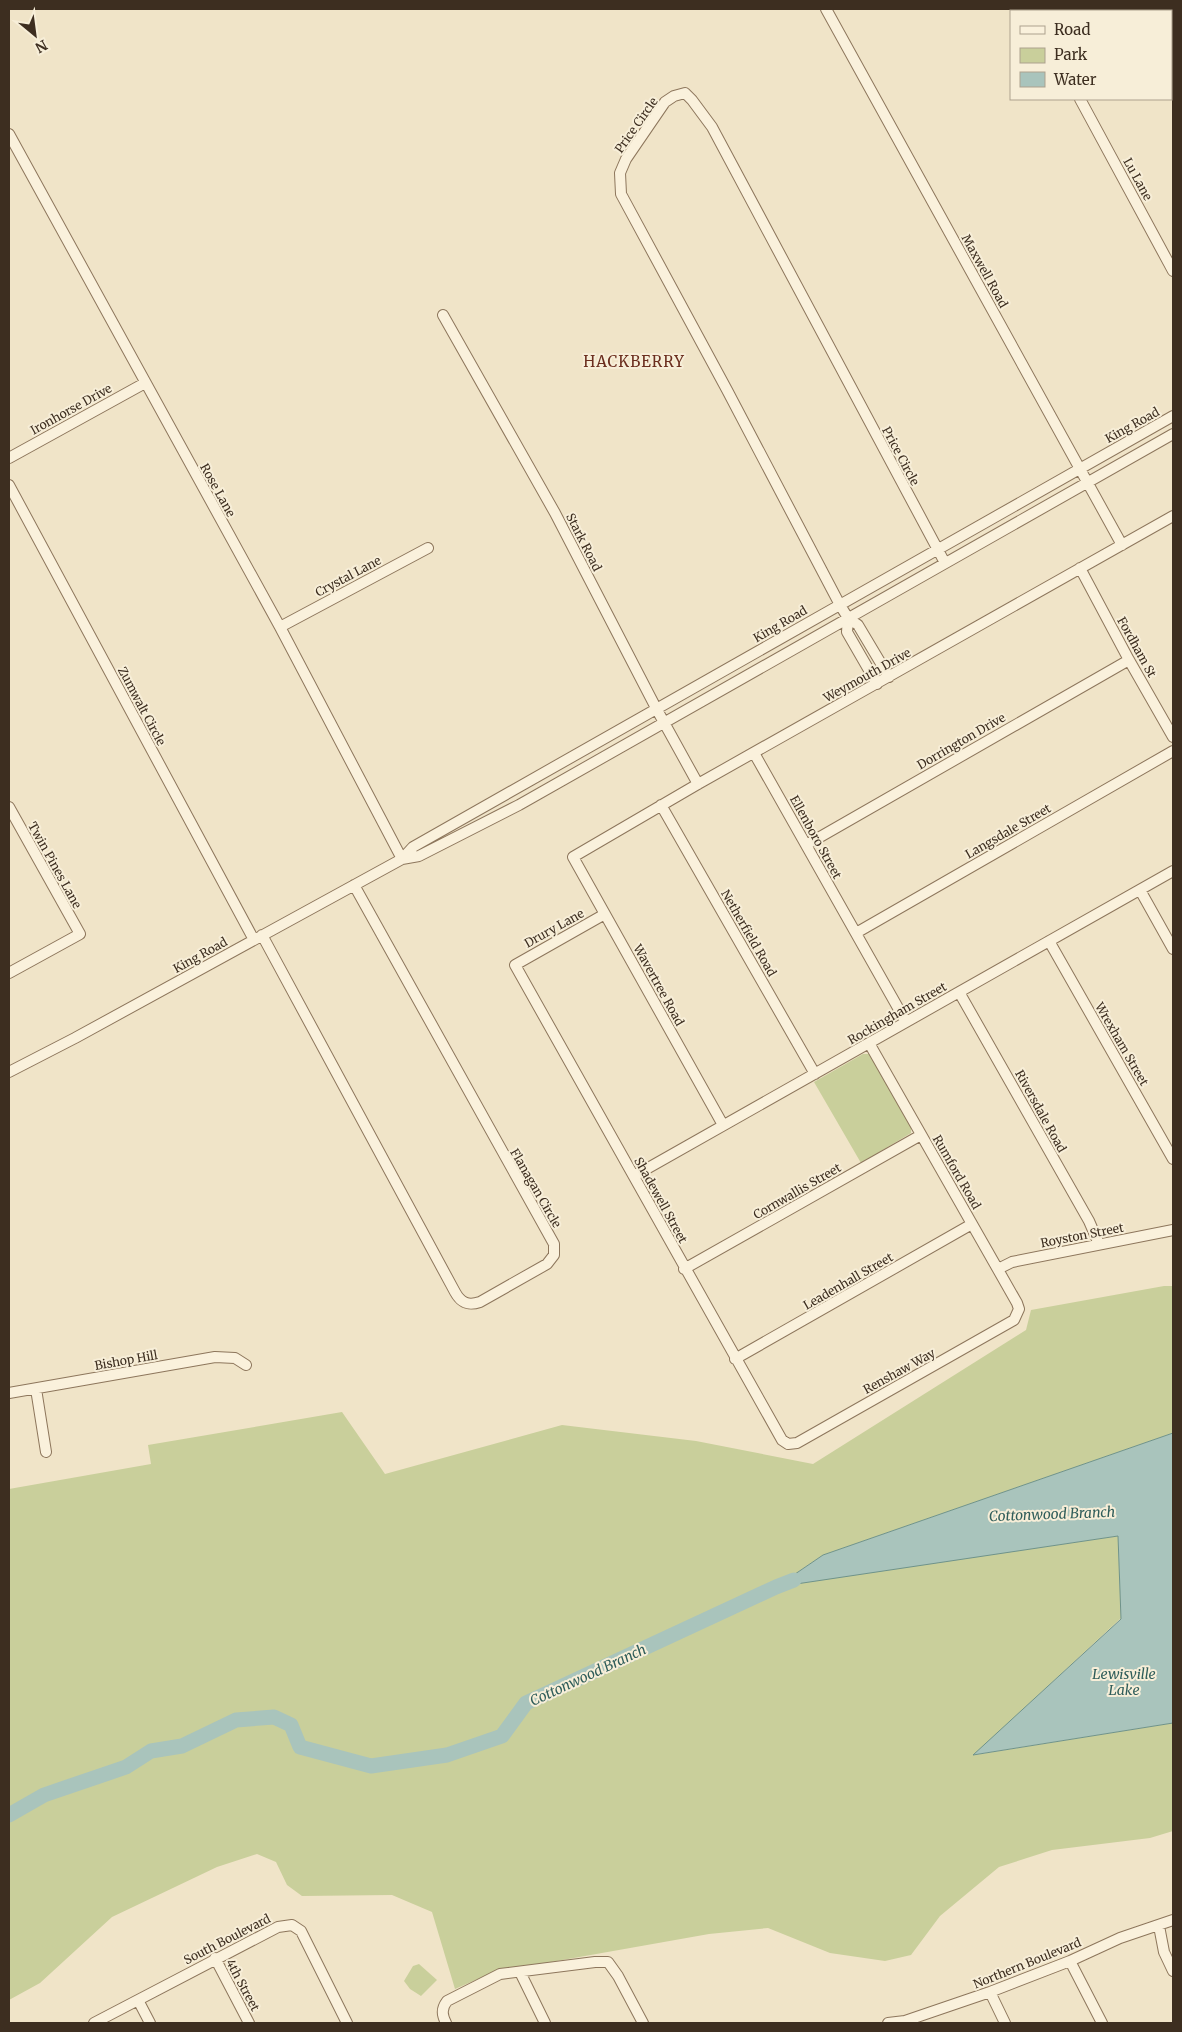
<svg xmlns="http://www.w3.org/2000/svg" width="1182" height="2032" viewBox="0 0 1182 2032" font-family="Merriweather,serif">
<rect width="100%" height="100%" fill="#f0e4c8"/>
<path fill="#c9cf9b" d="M 863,1054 L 869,1054 L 872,1056 L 911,1128 L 911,1133 L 861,1163 L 814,1082 Z
M 1164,1286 L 1173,1286 L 1173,1433 L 823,1555 L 777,1586 L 1118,1536 L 1121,1618 L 974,1755 L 1173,1723 L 1173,1831 L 1150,1838 L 1052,1850 L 999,1867 L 940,1916 L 911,1955 L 885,1961 L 830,1953 L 768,1928 L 709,1934 L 523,1967 L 487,1975 L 455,1989 L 432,1912 L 392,1895 L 302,1896 L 287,1885 L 276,1862 L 257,1854 L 217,1867 L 112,1917 L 40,1983 L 9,2000 L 9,1489 L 151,1464 L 148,1445 L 342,1412 L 385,1474 L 562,1425 L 696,1441 L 813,1464 L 1026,1330 L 1031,1310 Z
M 419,1964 L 437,1980 L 421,1996 L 410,1989 L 404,1981 L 413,1966 Z"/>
<path fill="#a9c4bc" stroke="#6f938a" d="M 1173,1433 L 1173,1723 L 973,1755 L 1121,1619 L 1118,1536 L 776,1587 L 823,1555 Z"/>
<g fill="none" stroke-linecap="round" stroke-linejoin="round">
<path stroke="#a9c4bc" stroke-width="15" d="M 9,1815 L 44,1795 L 126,1767 L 151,1751 L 182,1746 L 236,1720 L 274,1717 L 291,1725 L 300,1747 L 371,1766 L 447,1755 L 502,1736 L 526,1703 L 776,1587 L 794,1580"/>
<defs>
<path id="minor" d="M 826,9 L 1122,545
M 1030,9 L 1031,11
M 1171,55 L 1173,53
M 1080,99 L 1173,271
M 9,134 L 280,627 L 402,859
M 443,315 L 555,513 L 656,708 L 698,784
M 9,458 L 145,383
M 9,485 L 254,940
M 1080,568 L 1129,660 L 1173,737
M 848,618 L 847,632 L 877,684
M 280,627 L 428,548
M 889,677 L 858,625 L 848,618 L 840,605 L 727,390 L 621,194 L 620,173 L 626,159 L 665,102 L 674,96 L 685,93 L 692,100 L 712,127 L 945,563
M 754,753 L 906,1022
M 661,805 L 815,1074
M 9,807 L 80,934 L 9,973
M 806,845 L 1129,660
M 402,859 L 413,847 L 1173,416
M 1140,890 L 1173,949
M 605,914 L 515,965 L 782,1440 L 788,1444 L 797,1443 L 1014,1320 L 1019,1309 L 1017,1303 L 869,1043
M 856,933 L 1173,751
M 262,935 L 455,1292 C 461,1303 468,1306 480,1302 L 547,1264 L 554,1255 L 554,1244 L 354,885
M 1049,941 L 1173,1159
M 959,992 L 1089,1221 L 1099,1244
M 9,1072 L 75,1038 L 402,859 L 419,856 L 519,805 L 1173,434
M 723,1125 L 573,857 L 698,784 L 1173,516
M 634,1176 L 1173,871
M 684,1269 L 921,1135
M 998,1269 L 1012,1262 L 1173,1230
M 735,1359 L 972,1224
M 36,1389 L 46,1452
M 9,1393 L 215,1357 L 235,1358 L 246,1365
M 1159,1926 L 1164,1952 L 1173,1971
M 215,1958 L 249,2023
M 1070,1961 L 1102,2023
M 520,1972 L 545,2023
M 990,1992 L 1005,2023
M 138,2000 L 150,2023
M 94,2023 L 278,1927 L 292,1925 L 301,1931 L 347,2023
M 446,2023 C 442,2015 441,2009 447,2001 L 500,1974 L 595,1962 L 608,1962 L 618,1976 L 643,2023
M 888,2023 L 905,2021 L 990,1992 L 1070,1961 L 1120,1938 L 1173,1920"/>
</defs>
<use href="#minor" stroke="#8d765c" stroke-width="12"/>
<use href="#minor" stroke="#faf1dc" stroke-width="10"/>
</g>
<g text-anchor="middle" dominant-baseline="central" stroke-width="4" stroke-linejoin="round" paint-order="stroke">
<g font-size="12" fill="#3d2e20" stroke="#f7eed8">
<text transform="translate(636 125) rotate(-55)">Price Circle</text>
<text transform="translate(1138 179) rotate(61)">Lu Lane</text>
<text transform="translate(985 271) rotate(61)">Maxwell Road</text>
<text transform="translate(71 409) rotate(-29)">Ironhorse Drive</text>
<text transform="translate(1132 425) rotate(-29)">King Road</text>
<text transform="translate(901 456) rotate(62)">Price Circle</text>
<text transform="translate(218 490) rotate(61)">Rose Lane</text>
<text transform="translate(584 542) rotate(63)">Stark Road</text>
<text transform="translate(348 576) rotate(-28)">Crystal Lane</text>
<text transform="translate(780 624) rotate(-30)">King Road</text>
<text transform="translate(1137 647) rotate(61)">Fordham St</text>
<text transform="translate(867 675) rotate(-29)">Weymouth Drive</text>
<text transform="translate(142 706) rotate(62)">Zumwalt Circle</text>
<text transform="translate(961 741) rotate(-30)">Dorrington Drive</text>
<text transform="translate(1008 831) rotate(-30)">Langsdale Street</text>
<text transform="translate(816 837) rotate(61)">Ellenboro Street</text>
<text transform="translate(55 865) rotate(61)">Twin Pines Lane</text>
<text transform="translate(554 928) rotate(-29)">Drury Lane</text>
<text transform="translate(749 933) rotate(60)">Netherfield Road</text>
<text transform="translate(200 955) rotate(-29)">King Road</text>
<text transform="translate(659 985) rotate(61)">Wavertree Road</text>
<text transform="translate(897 1013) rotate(-30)">Rockingham Street</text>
<text transform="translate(1122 1044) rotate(60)">Wrexham Street</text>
<text transform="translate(1041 1111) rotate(61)">Riversdale Road</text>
<text transform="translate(957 1172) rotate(60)">Rumford Road</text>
<text transform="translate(536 1188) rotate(60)">Flanagan Circle</text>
<text transform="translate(797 1191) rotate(-30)">Cornwallis Street</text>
<text transform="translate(661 1200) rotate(61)">Shadewell Street</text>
<text transform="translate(1082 1235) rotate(-11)">Royston Street</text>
<text transform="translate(848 1281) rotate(-30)">Leadenhall Street</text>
<text transform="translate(126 1360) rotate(-10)">Bishop Hill</text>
<text transform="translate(899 1371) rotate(-29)">Renshaw Way</text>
<text transform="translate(227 1939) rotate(-27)">South Boulevard</text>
<text transform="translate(1027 1963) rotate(-22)">Northern Boulevard</text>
<text transform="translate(243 1985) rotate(62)">4th Street</text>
</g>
<g font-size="14" font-style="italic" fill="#2f5d5a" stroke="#f7eed8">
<text transform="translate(1052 1514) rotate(-2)">Cottonwood Branch</text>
<text x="1124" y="1674">Lewisville<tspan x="1124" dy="16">Lake</tspan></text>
<text transform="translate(588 1675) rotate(-25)">Cottonwood Branch</text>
</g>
<g font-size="15" letter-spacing="1" fill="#6b2e1e" stroke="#f7eed8">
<text x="634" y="361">HACKBERRY</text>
</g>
</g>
<rect width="1182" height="2032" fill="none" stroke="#3d2e20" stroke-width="20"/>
<rect x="1010" y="10" width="162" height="90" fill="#f7eed8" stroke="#ada18e"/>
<rect x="1020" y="26" width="25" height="8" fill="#faf1dc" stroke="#ada18e"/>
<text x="1054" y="35" font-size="15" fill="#3d2e20">Road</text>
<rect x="1020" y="48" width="25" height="15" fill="#c9cf9b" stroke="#ada18e"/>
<text x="1054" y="60" font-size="15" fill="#3d2e20">Park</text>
<rect x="1020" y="72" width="25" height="15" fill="#a9c4bc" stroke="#ada18e"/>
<text x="1054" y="85" font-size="15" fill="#3d2e20">Water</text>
<g transform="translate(35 35) rotate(151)" stroke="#f7eed8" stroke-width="4" paint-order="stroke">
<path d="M0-4L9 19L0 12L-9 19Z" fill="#3d2e20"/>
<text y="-8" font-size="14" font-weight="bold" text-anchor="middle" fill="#3d2e20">N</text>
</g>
</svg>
